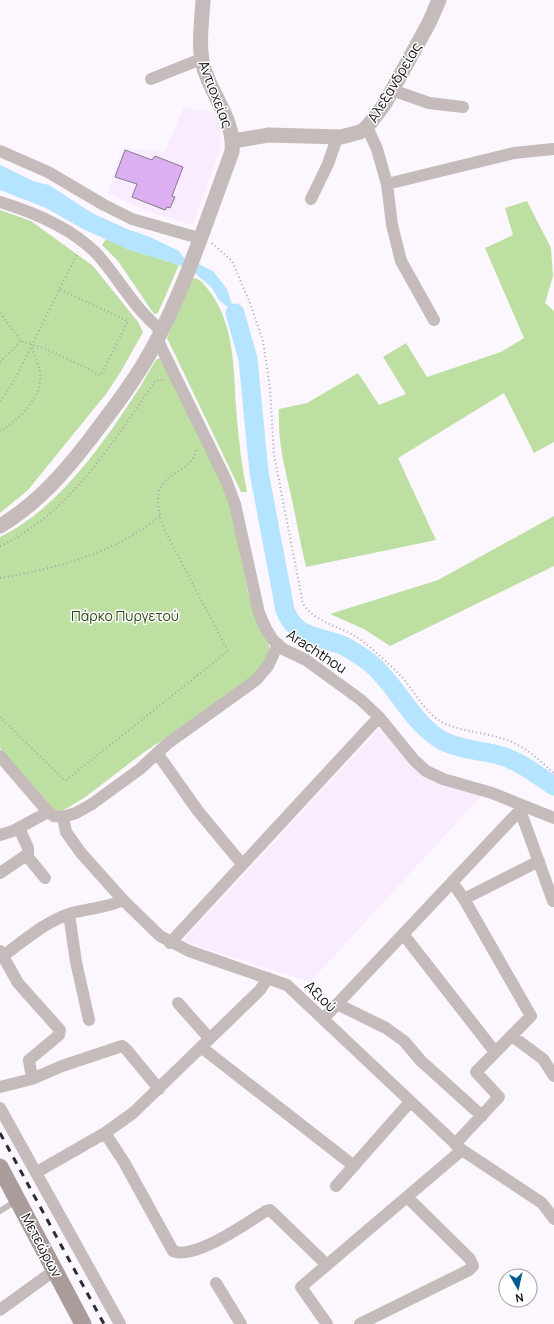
<svg xmlns="http://www.w3.org/2000/svg" width="554" height="1324" viewBox="0 0 554 1324" font-family="Manrope,sans-serif">
<rect width="100%" height="100%" fill="#fcf6ff"/>
<path fill="#f8ecfe" d="M 184,107 L 214,113 L 217,116 L 221,133 L 220,148 L 193,225 L 147,211 L 108,193 L 122,148 L 165,152 Z
M 379,729 L 420,770 L 482,795 L 310,982 L 183,941 Z"/>
<path fill="#bddfa2" d="M 527,201 L 551,248 L 553,276 L 545,303 L 554,311 L 554,442 L 534,453 L 504,393 L 398,458 L 436,540 L 306,567 C 300,542 296,517 290,491 C 283,460 278,442 279,409 L 307,403 L 358,373 L 379,405 L 406,394 L 383,357 L 406,343 L 427,377 L 501,352 L 524,338 L 485,248 L 513,235 L 505,208 Z
M 0,210 L 31,221 L 93,266 L 138,322 L 143,332 L 120,373 L 106,394 L 28,490 L 0,513 Z
M 106,239 L 127,249 L 179,265 L 158,313 L 154,314 L 118,261 L 102,245 Z
M 195,278 C 202,280 206,287 210,292 C 237,329 233,376 237,419 C 239,443 242,468 247,492 L 241,492 L 167,338 L 192,279 Z
M 164,358 L 229,498 L 248,592 L 254,612 L 269,646 L 269,656 L 247,684 L 143,753 L 84,798 L 59,813 L 52,811 L 0,748 L 0,537 C 58,509 104,443 138,390 C 145,380 150,368 157,359 Z
M 554,516 L 554,566 L 390,646 L 364,629 L 330,614 L 438,580 Z"/>
<path fill="#b4e4ff" d="M 0,165 L 33,181 L 49,185 L 92,213 L 127,229 L 150,237 L 179,251 L 183,257 L 213,271 L 227,289 L 235,313 L 219,300 L 212,288 L 196,274 L 179,265 L 127,249 L 83,229 L 46,208 L 0,190 Z"/>
<g fill="none" stroke-linecap="round" stroke-linejoin="round">
<path stroke="#b4e4ff" stroke-width="19" d="M 235,313 L 248,359 L 259,472 L 285,610 C 295,637 316,636 339,644 C 348,647 357,654 365,659 C 395,680 411,724 443,741 C 460,750 482,750 502,756 C 521,762 537,775 554,786"/>
</g>
<path fill="#dbaff1" stroke="#837a87" d="M 125,150 L 152,160 L 155,156 L 183,167 L 172,196 L 175,197 L 170,208 L 167,207 L 165,210 L 132,197 L 137,184 L 115,177 Z"/>
<g fill="none" stroke-linecap="round" stroke-linejoin="round">
<path stroke="#aba5ad" stroke-width="2" stroke-dasharray="1 3" stroke-linecap="butt" d="M 212,243 L 232,261 L 250,303 L 263,341 L 270,388 L 274,455 L 303,604 C 318,625 342,626 361,640 C 375,651 389,664 402,677 C 414,691 424,711 440,721 C 460,732 483,732 504,739 C 524,745 539,760 554,773
M 0,313 L 21,341 L 46,349 L 101,375 L 128,321 L 59,289
M 0,362 L 21,341
M 0,401 L 14,381 L 78,252
M 0,432 C 18,419 43,399 40,373 C 39,365 34,355 32,347
M 0,546 C 71,513 113,441 156,380 L 164,380
M 0,578 C 57,568 115,553 160,516
M 0,717 L 65,781 L 228,651 L 164,529 C 141,463 190,484 197,447"/>
<path stroke="#c4bbba" stroke-width="6" d="M 0,1211 L 16,1201"/>
<path stroke="#c4bbba" stroke-width="12" d="M 151,79 L 201,59
M 392,90 L 429,103 L 463,107
M 367,127 L 377,149 L 387,184 L 392,225 L 401,261 L 434,320
M 0,151 L 48,172 L 104,205 L 132,219 L 199,238
M 387,184 L 514,153 L 553,149
M 311,199 L 328,164 L 337,138
M 0,202 C 33,212 71,228 96,253 C 119,278 134,309 161,330
M 157,339 L 226,480 L 235,504 L 259,613 L 266,629 L 273,640 L 283,649 L 306,660 L 361,700 L 379,717 L 414,760 L 426,771 L 443,779 L 492,793 L 554,818
M 157,753 L 198,811 L 242,864
M 0,756 L 48,812 L 54,816 L 63,817 L 76,813 L 92,804 L 140,769 L 167,744 L 256,680 L 268,666 L 278,644
M 520,810 L 553,901
M 63,817 L 66,832 L 81,853 L 123,900 L 160,936 L 189,951 L 287,985 L 462,1150 L 542,1203 L 554,1219
M 0,835 L 13,831 L 48,812
M 27,856 L 45,878
M 0,873 L 28,854 L 28,848 L 19,828
M 452,882 L 464,899 L 531,1016 L 476,1072 L 499,1097 L 455,1144
M 464,899 L 539,861
M 69,914 L 76,962 L 89,1020
M 403,934 L 495,1052
M 170,943 L 379,717
M 0,951 L 18,983 L 60,1030 L 59,1035 L 29,1060 L 32,1079
M 3,956 C 25,940 46,921 72,913 C 90,908 107,908 123,900
M 178,1003 L 209,1038
M 337,1004 L 386,1028 L 404,1041 L 421,1061 L 482,1116
M 323,1019 L 523,807
M 512,1036 L 543,1059 L 554,1076
M 201,1047 L 354,1166
M 0,1087 L 32,1079 L 62,1066 L 122,1046 L 126,1049 L 159,1089
M 0,1108 L 120,1324
M 105,1133 L 124,1162 L 173,1251 C 194,1261 248,1222 266,1211 L 270,1210 L 327,1265
M 37,1172 L 105,1133 L 133,1113 L 260,990 L 268,978
M 336,1186 L 410,1102
M 216,1283 L 241,1324
M 0,1310 L 55,1270
M 327,1324 L 301,1287 L 462,1150
M 360,1324 L 469,1270 L 473,1266 L 470,1259 L 407,1197"/>
<path stroke="#c4bbba" stroke-width="15" d="M 233,141 L 269,135 L 341,137 L 360,132 L 367,127 L 384,105 L 429,23 L 439,0
M 0,526 C 38,503 64,473 91,438 C 112,410 134,382 151,351 C 185,290 207,218 232,152 C 235,119 211,96 203,65 C 198,45 202,21 203,0"/>
<path stroke="#aa9c9b" stroke-width="17" d="M 0,1167 L 83,1324"/>
<path stroke="#2f2b31" stroke-width="3" stroke-dasharray="7 7" stroke-linecap="butt" d="M 0,1133 L 104,1324"/>
</g>
<g text-anchor="middle" dominant-baseline="central" stroke-width="3" stroke-linejoin="round" paint-order="stroke">
<g font-size="14" fill="#141016" stroke="#fff">
<text transform="translate(394 82) rotate(-59)">Αλεξανδρείας</text>
<text transform="translate(216 94) rotate(69)">Αντιοχείας</text>
<text transform="translate(317 651) rotate(33)">Arachthou</text>
<text transform="translate(321 996) rotate(44)">Αξιού</text>
<text transform="translate(42 1245) rotate(62)">Μετεώρων</text>
</g>
<g font-size="14" fill="#304817" stroke="#fff">
<text x="125" y="615">Πάρκο Πυργετού</text>
</g>
</g>
<g transform="translate(518 1288) rotate(171)"><circle r="19" fill="#ffffff" stroke="#a19fa2"/>
<path d="M0-3L7 15L0 10L-7 15Z" fill="#015b8d"/>
<text y="-6" font-size="11" font-weight="bold" text-anchor="middle" fill="#141016">N</text>
</g>
</svg>
